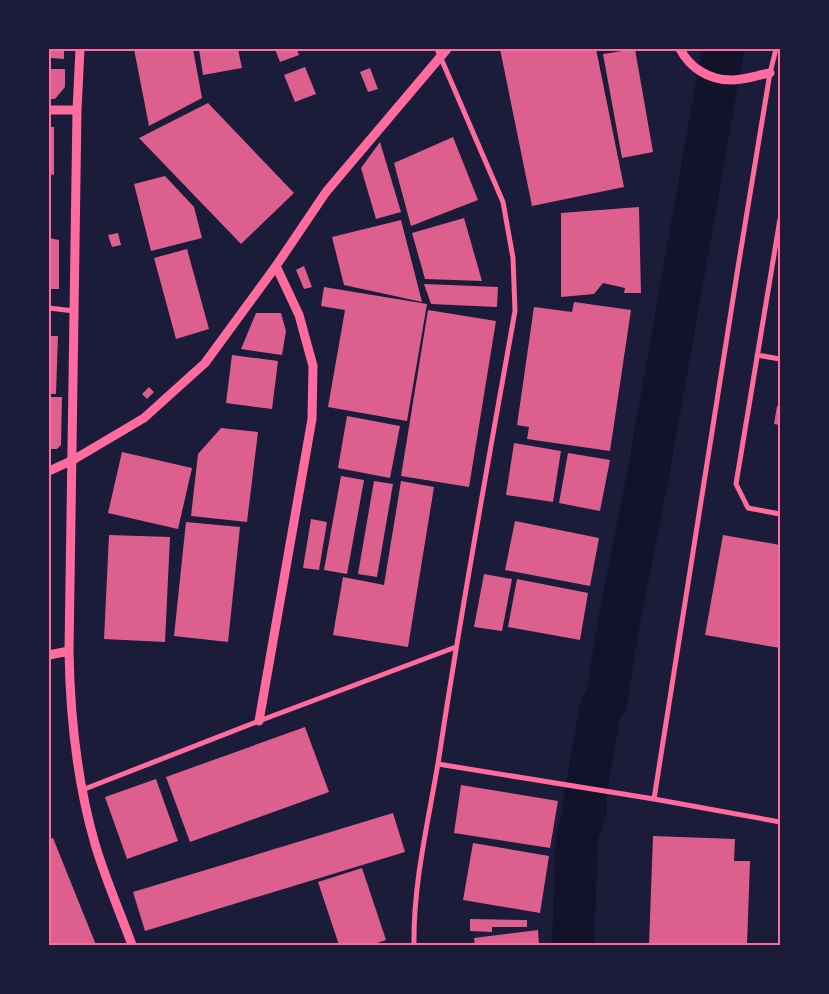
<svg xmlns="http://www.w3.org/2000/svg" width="829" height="994" viewBox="0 0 829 994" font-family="Commissioner,sans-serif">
<rect width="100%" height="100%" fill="#1b1b3a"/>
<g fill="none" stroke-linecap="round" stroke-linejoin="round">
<path stroke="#12122b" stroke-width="42" d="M 573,945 L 577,837 L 586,808 L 584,803 L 601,706 L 606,702 L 619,622 L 650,464 L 723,49"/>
</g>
<path fill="#dd5f8e" d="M 49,49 L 64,49 L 64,59 L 51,58 L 51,65 L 49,65 Z
M 134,49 L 193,49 L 202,98 L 149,126 Z
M 199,49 L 238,49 L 242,68 L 203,75 Z
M 275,49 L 297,49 L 299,55 L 280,62 Z
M 500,49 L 596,49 L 624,187 L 532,206 Z
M 635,49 L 653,152 L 622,158 L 603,54 Z
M 305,67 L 316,94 L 295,102 L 284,75 Z
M 370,68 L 378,89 L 368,92 L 360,72 Z
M 49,69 L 65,69 L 65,87 L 55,99 L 49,99 Z
M 208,103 L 294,193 L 241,244 L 139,138 Z
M 49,127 L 54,127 L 54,175 L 49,174 Z
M 453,137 L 478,200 L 411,226 L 394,163 Z
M 380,142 L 401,212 L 376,219 L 361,168 Z
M 165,176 L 194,207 L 202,238 L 151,251 L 134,184 Z
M 639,207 L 641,293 L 624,293 L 625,288 L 603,283 L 594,294 L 561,297 L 561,213 Z
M 464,218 L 482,281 L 425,279 L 412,233 Z
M 401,220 L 422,302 L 344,285 L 332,237 Z
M 118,233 L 121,245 L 112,247 L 108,235 Z
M 49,238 L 59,240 L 59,289 L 49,289 Z
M 187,249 L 209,329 L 176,339 L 154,258 Z
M 304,266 L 312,287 L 304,289 L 296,270 Z
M 424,284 L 498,287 L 497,307 L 431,304 Z
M 324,287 L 427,304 L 407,421 L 328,407 L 345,310 L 321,306 Z
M 574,302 L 631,310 L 610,451 L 527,439 L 529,427 L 517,425 L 534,307 L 572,312 Z
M 428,310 L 496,321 L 469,487 L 401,476 Z
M 256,313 L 281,313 L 286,331 L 282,355 L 241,349 Z
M 49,336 L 58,336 L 56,394 L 49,394 Z
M 232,355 L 278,361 L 272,409 L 226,403 Z
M 149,387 L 154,392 L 147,399 L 142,394 Z
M 49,397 L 62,397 L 61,445 L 57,449 L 49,449 Z
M 777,406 L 780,406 L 780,425 L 774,424 Z
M 347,416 L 400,426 L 390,478 L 338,468 Z
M 221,428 L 258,432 L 247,522 L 191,516 L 198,454 Z
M 514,443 L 561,451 L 553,502 L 506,495 Z
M 122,452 L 192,468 L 178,529 L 108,513 Z
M 568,453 L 610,460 L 600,511 L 559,503 Z
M 341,476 L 364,480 L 347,574 L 324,570 Z
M 374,481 L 393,484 L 377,577 L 358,574 Z
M 401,481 L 434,487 L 408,647 L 333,635 L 343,577 L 384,585 Z
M 311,519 L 327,522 L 319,570 L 303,568 Z
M 515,521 L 599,538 L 590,586 L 505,570 Z
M 186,522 L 240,527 L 228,642 L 174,636 Z
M 109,535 L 170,537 L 165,642 L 104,639 Z
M 723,535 L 780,545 L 780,648 L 705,635 Z
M 484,574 L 512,579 L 502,631 L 474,627 Z
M 517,579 L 588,593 L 580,640 L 508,627 Z
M 305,727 L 329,792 L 190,842 L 166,777 Z
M 156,779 L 178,841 L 127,859 L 105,797 Z
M 461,785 L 558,801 L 550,848 L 454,833 Z
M 393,813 L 405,852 L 145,931 L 133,892 Z
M 653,836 L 735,839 L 734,861 L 750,861 L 747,945 L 649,945 Z
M 53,838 L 96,945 L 49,945 L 49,839 Z
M 473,843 L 549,856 L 540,913 L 463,900 Z
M 362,868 L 386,940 L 377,943 L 378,945 L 339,945 L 318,882 Z
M 470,919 L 527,920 L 527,927 L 492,927 L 492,932 L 470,931 Z
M 538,930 L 539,945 L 475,945 L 474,938 Z"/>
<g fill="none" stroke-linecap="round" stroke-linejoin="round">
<path stroke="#ff6b9d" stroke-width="5" d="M 780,219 L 736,484 L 748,508 L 780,514
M 49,308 L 74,311
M 757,355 L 780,359
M 438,764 L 654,799 L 780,822
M 82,790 L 259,721 L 456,647
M 654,799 L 739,261 L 770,73 L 776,49
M 414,945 C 413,880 430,815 440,751 C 462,604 489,457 515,311 L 513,258 L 503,202 L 437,49"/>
<path stroke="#ff6b9d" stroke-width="9" d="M 80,49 L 77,110 L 69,651 C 70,715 77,782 95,844 C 105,878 120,912 132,945
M 680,49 C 690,68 709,80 731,80 C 744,80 758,75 770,73
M 49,110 L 77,110
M 49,471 L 73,460 L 144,418 L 205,363 L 276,266 L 326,192 L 447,49
M 49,655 L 69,651
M 259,721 L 312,419 L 313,366 L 299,315 L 276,266"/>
</g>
<rect width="829" height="994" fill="none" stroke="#1b1b3a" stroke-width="100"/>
<rect x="50" y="50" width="729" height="894" fill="none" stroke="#ff6b9d" stroke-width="2"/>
</svg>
